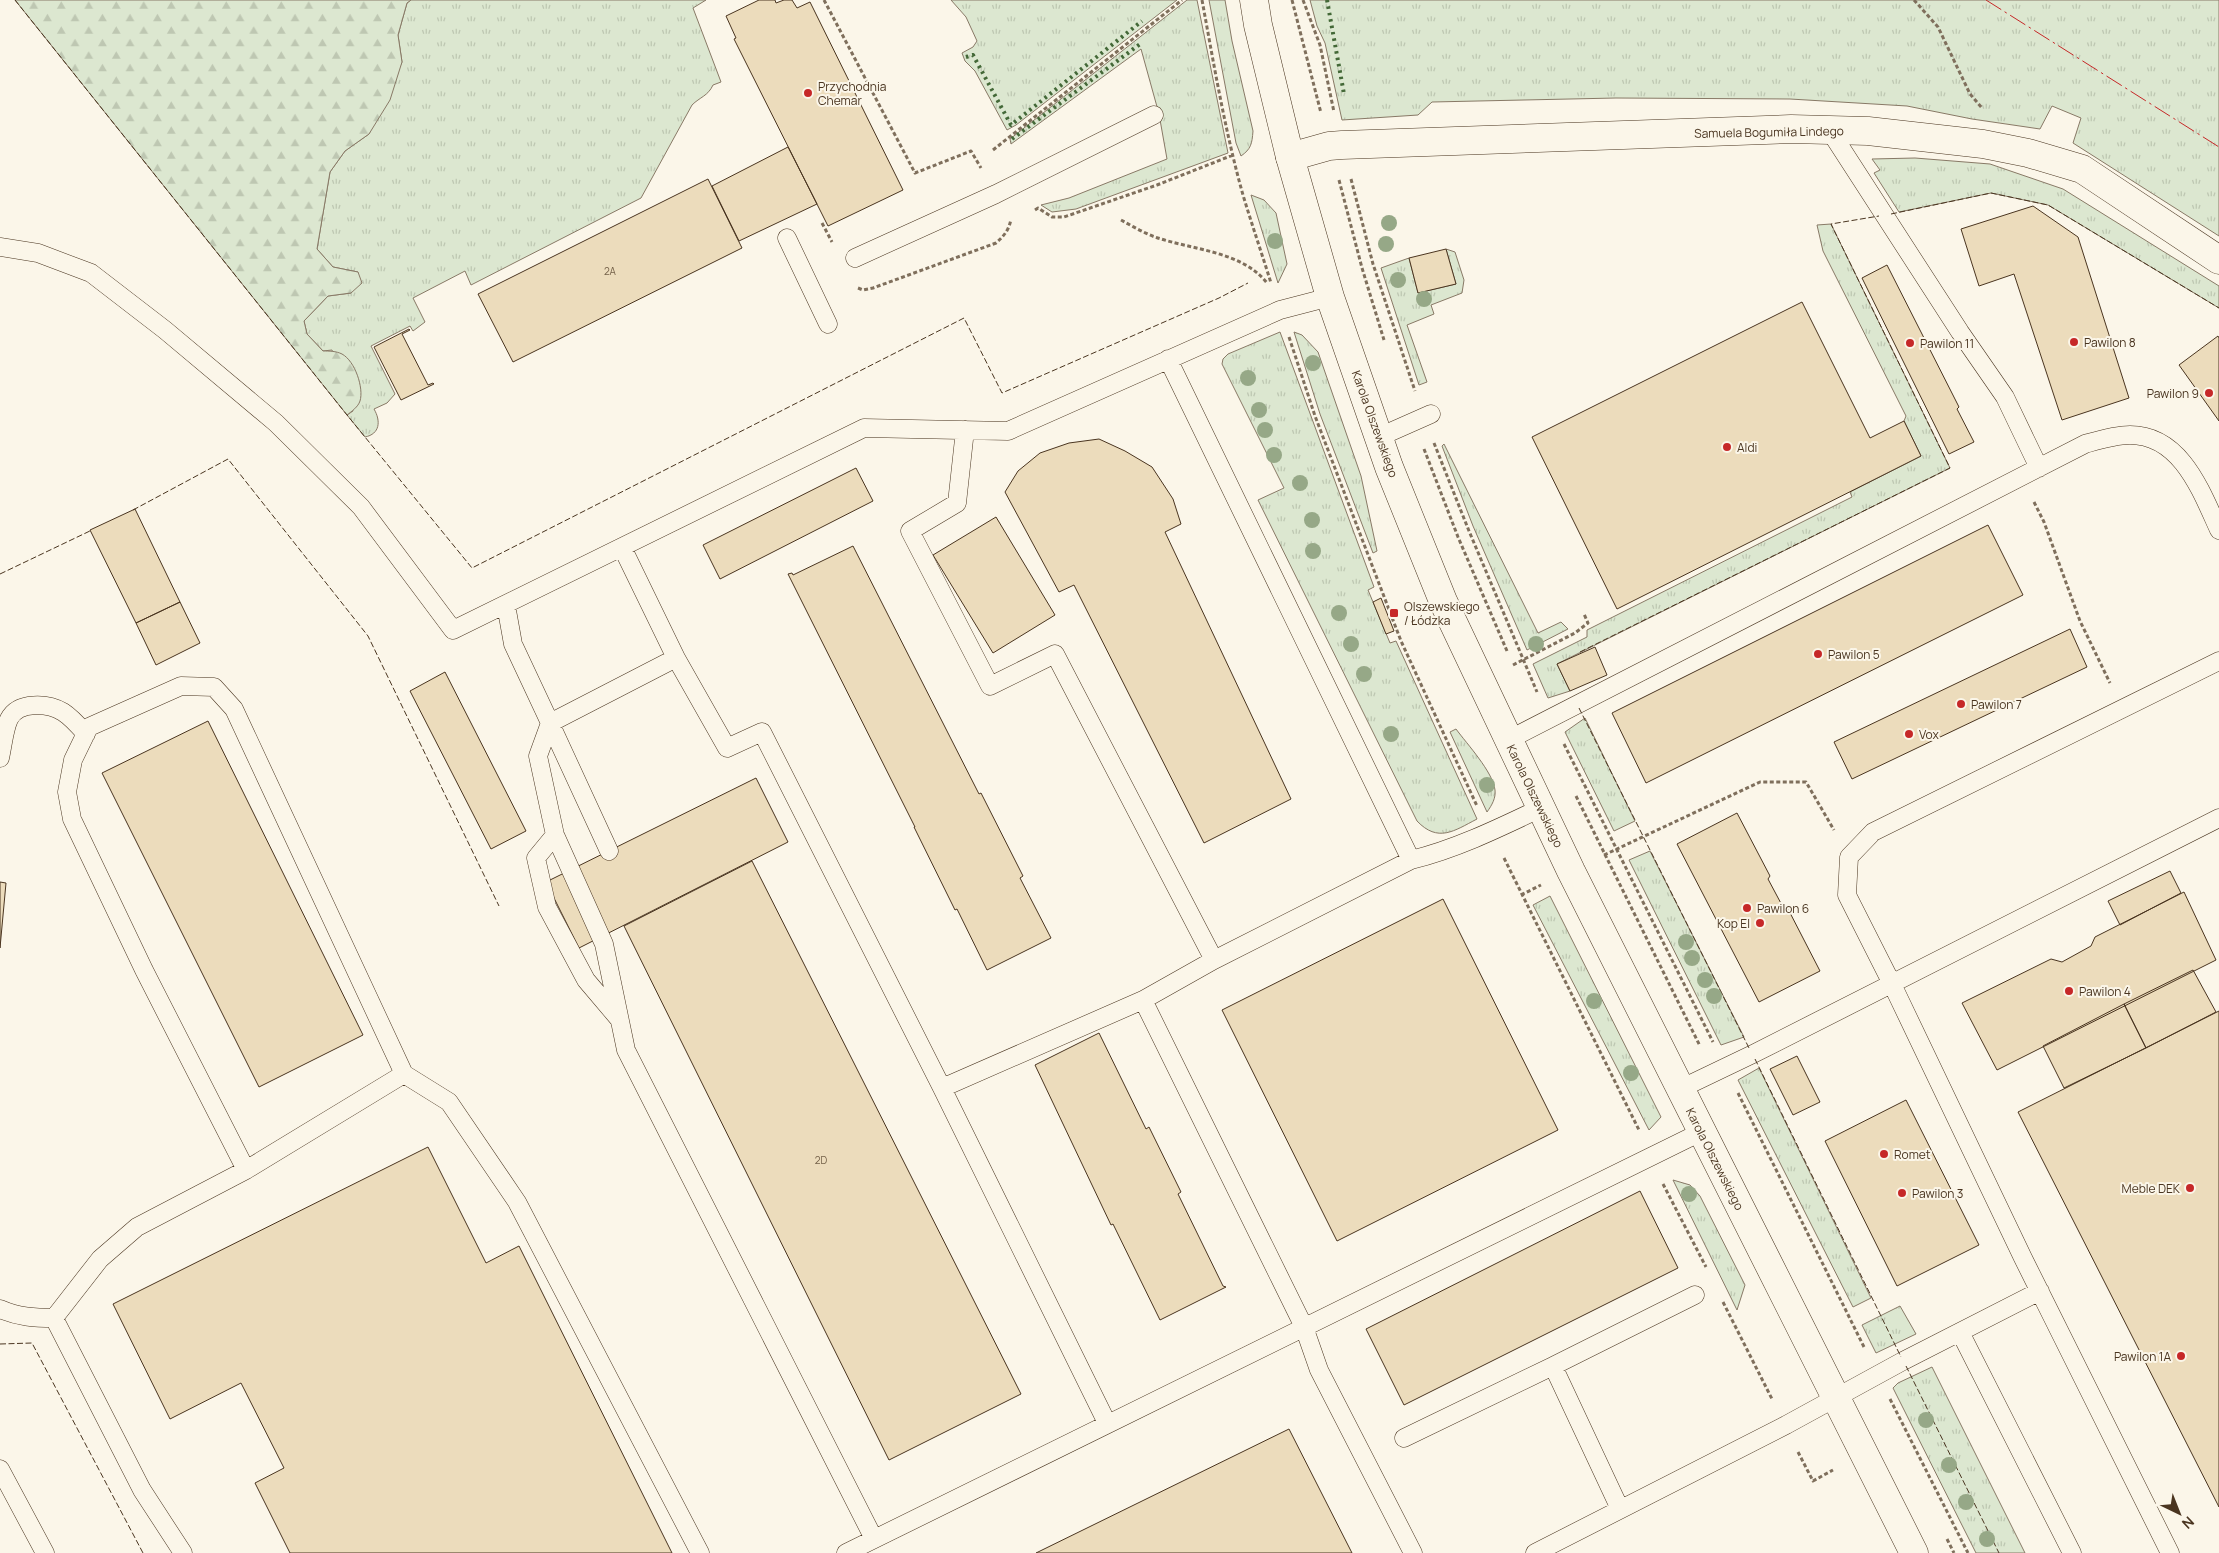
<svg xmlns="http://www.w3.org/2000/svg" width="2219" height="1553" viewBox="0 0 2219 1553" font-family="Manrope,sans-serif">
<defs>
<pattern id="grass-tufts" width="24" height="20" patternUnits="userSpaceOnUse" patternTransform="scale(1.25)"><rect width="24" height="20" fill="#dce7d0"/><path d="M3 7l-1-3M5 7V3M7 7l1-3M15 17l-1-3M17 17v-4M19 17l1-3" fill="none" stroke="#bec7b2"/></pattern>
<pattern id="forest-firs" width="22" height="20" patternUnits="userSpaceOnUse" patternTransform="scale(1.25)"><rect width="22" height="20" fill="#dce7d0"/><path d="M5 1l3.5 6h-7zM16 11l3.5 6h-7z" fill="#bec7b2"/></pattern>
</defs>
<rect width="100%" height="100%" fill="#fbf6e9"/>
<path fill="url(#grass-tufts)" stroke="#887966" d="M 411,0 L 706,0 L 693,8 L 721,82 L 713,85 C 708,96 700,97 692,105 L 641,198 L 471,285 L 465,271 L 413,298 L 425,322 L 413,331 L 410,326 L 371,346 L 395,394 L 387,403 L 374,409 C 381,421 380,434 365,437 L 347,415 L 353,411 L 332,350 L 323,351 L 307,334 L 304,321 L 328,296 L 351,293 L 358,272 L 333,267 L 317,249 L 330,172 L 345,151 L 369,134 L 402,62 L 398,35 L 407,3 Z
M 951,0 L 1177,0 L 1016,125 L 1007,130 L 975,71 L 965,61 L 962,53 L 973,47 L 977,41 L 966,17 Z
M 1187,0 L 1197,0 L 1228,153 L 1076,209 L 1052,212 L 1041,205 L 1069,198 L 1167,159 L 1159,114 L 1141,49 L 1011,144 L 1010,139 Z
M 1209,0 L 1225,0 L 1232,41 L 1253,131 C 1252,144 1251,149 1241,156 L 1236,143 Z
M 1310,0 L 2219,0 L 2219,236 L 2073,143 L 2081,118 L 2052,106 L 2040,129 L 1972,119 L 1907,106 L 1790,99 L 1616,98 L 1432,102 L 1418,115 L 1342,120 L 1325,43 L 1317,26 Z
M 1915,158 L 1990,164 L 2063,189 L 2219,286 L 2219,308 L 2048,205 L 1991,193 L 1899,212 L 1874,173 L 1880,170 L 1872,159 Z
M 1251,195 L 1264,200 L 1276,213 L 1287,264 L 1278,283 Z
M 1831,224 L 1950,468 L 1557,664 L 1570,691 L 1548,698 L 1533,664 L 1587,637 L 1587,630 L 1852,497 L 1850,492 L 1921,456 L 1904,421 L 1906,416 L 1823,251 L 1817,225 Z
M 1446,249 L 1455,252 L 1464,280 L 1462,293 L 1431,305 L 1434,314 L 1407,325 L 1427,382 L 1419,385 L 1381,268 L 1409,258 L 1418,293 L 1456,284 Z
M 1280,332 L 1374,587 L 1368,590 L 1390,643 L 1396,641 L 1477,819 C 1454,831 1438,843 1417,821 L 1258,500 L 1284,488 L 1222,364 L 1223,359 L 1228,354 Z
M 1294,332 L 1302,335 L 1318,352 L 1361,476 L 1377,551 L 1373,553 L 1320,414 Z
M 1444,444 L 1538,633 L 1561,622 L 1568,629 L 1527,650 L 1473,526 L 1442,446 Z
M 1585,718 L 1635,821 L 1614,831 L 1565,732 Z
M 1456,729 C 1467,744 1493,772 1495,790 C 1496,798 1492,805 1487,812 L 1450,732 Z
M 1650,851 L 1744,1037 L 1721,1045 L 1629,860 Z
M 1550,896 L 1661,1117 L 1649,1130 L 1533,905 Z
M 1759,1068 L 1871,1298 L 1853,1307 L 1738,1080 Z
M 1673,1180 L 1690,1185 L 1700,1196 L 1745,1285 L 1737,1310 Z
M 1900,1306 L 1916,1334 L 1876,1353 L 1862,1325 Z
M 1932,1367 L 2025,1553 L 1976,1553 L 1893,1388 L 1898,1383 Z"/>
<path fill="url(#forest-firs)" stroke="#887966" d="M 15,0 L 411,0 L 407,3 L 398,35 L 402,62 L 390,100 L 369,134 L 345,151 L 330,172 L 317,249 L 333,267 L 358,272 L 362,283 L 351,293 L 328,296 L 304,321 L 307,334 L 323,351 C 329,351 336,351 342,354 C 355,361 364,388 360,401 C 358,407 352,411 347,415 Z"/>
<path fill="#ecdcbc" stroke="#4a3520" d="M 759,0 L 775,0 L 776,3 L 784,0 L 792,0 L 797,8 L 810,2 L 903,190 L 828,226 L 734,39 L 736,38 L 726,16 Z
M 788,147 L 817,204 L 739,241 L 712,186 Z
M 708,179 L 742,248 L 513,362 L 478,294 Z
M 2033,206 L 2078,237 L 2129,398 L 2062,420 L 2014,274 L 1979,286 L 1961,229 Z
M 1446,249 L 1456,284 L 1418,293 L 1409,258 Z
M 1887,265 L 1959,407 L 1957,409 L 1974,442 L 1949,454 L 1862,278 Z
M 1802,302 L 1870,438 L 1904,421 L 1921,456 L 1617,609 L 1532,437 Z
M 409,329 L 410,330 L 402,334 L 428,385 L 433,383 L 434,384 L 401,400 L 374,347 Z
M 2218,336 L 2219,338 L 2219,421 L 2179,365 Z
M 1099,439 L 1125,451 L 1152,467 L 1173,499 L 1181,524 L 1165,532 L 1291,799 L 1204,843 L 1074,585 L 1059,592 L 1005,492 L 1018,471 L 1040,453 L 1069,443 Z
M 856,468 L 873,501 L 720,579 L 703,545 Z
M 135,509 L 180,602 L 136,623 L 90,530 Z
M 996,517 L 1055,615 L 993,653 L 933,555 Z
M 1988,525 L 2023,595 L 1646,783 L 1612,713 Z
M 853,546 L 979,794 L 981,793 L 1023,876 L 1020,878 L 1051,938 L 987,970 L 957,909 L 955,910 L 914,827 L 915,827 L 788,574 L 792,573 L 793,575 Z
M 1381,598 L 1394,631 L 1386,634 L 1373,602 Z
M 180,602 L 200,643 L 156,665 L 136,623 Z
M 2070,629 L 2087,667 L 1852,779 L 1834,742 Z
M 1595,647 L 1607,675 L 1570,691 L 1557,664 Z
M 445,672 L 526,831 L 491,849 L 410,691 Z
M 208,721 L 363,1035 L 259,1087 L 102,773 Z
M 756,778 L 788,842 L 579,948 L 546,882 Z
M 1737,813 L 1770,876 L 1768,879 L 1784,909 L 1787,907 L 1820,971 L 1759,1002 L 1677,844 Z
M 752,861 L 1021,1394 L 889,1460 L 624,926 Z
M 2170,871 L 2181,893 L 2120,925 L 2108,901 Z
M 0,882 L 6,883 L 0,948 Z
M 2184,892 L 2216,960 L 1997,1070 L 1962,1003 L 2051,959 L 2062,962 L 2091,946 L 2095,937 Z
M 1443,899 L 1558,1130 L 1337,1241 L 1222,1010 Z
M 2193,970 L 2216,1012 L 2146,1048 L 2124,1004 Z
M 2124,1004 L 2146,1048 L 2064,1088 L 2043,1046 Z
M 2219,1011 L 2219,1507 L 2018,1112 Z
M 1099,1033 L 1146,1129 L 1149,1127 L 1181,1192 L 1178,1194 L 1223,1286 L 1226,1287 L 1160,1320 L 1113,1224 L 1111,1225 L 1035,1065 Z
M 1797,1056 L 1820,1102 L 1793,1115 L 1770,1069 Z
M 1906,1100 L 1979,1245 L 1897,1286 L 1825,1141 Z
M 428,1147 L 486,1263 L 519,1246 L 672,1553 L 290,1553 L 255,1483 L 284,1468 L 241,1383 L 170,1419 L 113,1304 Z
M 1640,1191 L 1678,1268 L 1404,1405 L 1366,1329 Z
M 1289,1429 L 1352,1553 L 1036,1553 Z"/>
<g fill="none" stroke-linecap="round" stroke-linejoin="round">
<defs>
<path id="lane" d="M 1830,131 L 1960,332 L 2005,397 L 2039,468
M 787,238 L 828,324
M 0,247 L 38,253 L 91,273 L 165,330 L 276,423 L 361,507 L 453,630 L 864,428 L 1008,431 L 1280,310 L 1330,297
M 855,258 L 996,194 L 1154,115
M 1168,359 L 1411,860
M 965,430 L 957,503 L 910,531 L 990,686 L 1055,654 L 1214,960
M 1379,437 L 1431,414
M 622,547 L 676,658
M 506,605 L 513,644 L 550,723 L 676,658 L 727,748 L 762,732 L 942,1088 L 1107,1423
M 550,723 L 538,756 L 555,835 L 604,944 L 626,1050 L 874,1539
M 550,723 L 609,851
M 1508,740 L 2085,444 C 2099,440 2115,435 2130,435 C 2181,435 2201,491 2219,530
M 0,758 C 3,745 4,730 9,719 C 18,701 48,703 63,712 C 71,717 79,726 86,734
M 555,835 L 536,858 L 547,907 L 586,980 L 619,1019
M 1143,1000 L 1304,1327 L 1319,1370 L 1413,1553
M 942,1088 L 1143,1000 L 1214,960 L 1411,860 C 1456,849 1499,828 1541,808
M 1680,1089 L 1753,1054 L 2219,818
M 246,1170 L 144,970 L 72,819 L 67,792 L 73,760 L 89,727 L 181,686 L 214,687 L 234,709 L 404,1074 L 449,1102 L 517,1202 L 700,1553
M 0,1309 C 18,1317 35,1318 54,1318
M 1960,1332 L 2072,1553
M 1404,1438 L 1553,1366
M 0,1469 L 45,1553
M 1620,1509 L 1553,1366 L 1695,1295
M 183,1553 L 142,1490 L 54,1318 L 100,1259 L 137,1227 L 246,1170 L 404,1074
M 846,1553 L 1701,1132
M 1535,1553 L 1786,1425 L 1903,1361 L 2040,1291
M 2170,1553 L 2023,1258 L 1892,984 L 1847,895 L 1849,857 L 1873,832 L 2219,661"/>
<path id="street" d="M 1290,157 L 1329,146 L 1342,145 L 1791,129 L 1868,131 L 1983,144 L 2028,153 L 2082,169 L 2219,260"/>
<path id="secondary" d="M 1254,0 L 1258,25 L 1290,157 L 1330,297 L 1389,467 L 1443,601 L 1571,871 L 1914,1553"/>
</defs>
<use href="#lane" stroke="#4a3520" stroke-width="19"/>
<use href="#street" stroke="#4a3520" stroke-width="29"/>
<use href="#secondary" stroke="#4a3520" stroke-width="29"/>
<path stroke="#7f6f5c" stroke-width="3" stroke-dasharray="4 2.5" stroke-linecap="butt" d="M 824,0 L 915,173 L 971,151 L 981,168
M 1202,0 C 1214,65 1225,131 1243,195 C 1252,225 1262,254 1271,283
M 1292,0 L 1321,113
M 1303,0 L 1320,45 L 1334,112
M 1914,0 L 1938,27 L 1970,94 L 1982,108
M 993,150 L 1182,0
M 1351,179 L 1373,264 L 1415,391
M 1339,180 L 1362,268 L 1384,340
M 1035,210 L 1038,208 L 1052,217 L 1064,217 L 1157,185 L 1233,155
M 1121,220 C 1132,226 1144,233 1155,237 C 1192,250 1242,251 1267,283
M 822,223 L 832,242
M 858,288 L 863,290 L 873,288 L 996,243 C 1004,236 1009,230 1011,219
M 1289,337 L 1315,416 L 1401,641 L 1477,806
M 1434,443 L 1469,531 L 1537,692
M 1424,449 L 1458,537 L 1507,651
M 2034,502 L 2044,522 L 2080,621 L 2110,683
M 1513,665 L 1575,633 L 1588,623 L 1584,614
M 1564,744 L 1713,1042
M 1576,796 L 1700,1046
M 1604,855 L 1760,782 L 1806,782 L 1834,830
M 1504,858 L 1639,1130
M 1521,895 L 1541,885
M 1738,1093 L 1865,1349
M 1663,1184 L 1706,1267
M 1723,1302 L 1772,1399
M 1890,1399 L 1968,1553
M 1798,1452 L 1813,1481 L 1833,1470
M 1947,1539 L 1954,1553"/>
<use href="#lane" stroke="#fbf6e9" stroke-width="18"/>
<use href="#street" stroke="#fbf6e9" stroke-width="28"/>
<use href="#secondary" stroke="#fbf6e9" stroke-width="28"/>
<path stroke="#436837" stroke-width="4" stroke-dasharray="2.5 4" stroke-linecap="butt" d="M 1327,0 L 1344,94
M 966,57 L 973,55 L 1011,125 L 1142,21
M 1012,139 L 1140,44"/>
<path stroke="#4a3520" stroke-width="1" stroke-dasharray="6 2.5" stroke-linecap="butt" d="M 15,0 L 347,415 L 472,568 L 964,318 L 1002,393 L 1219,298 L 1248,283
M 1891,214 L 1991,193 L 2048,205 L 2219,308
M 133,510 L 228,459 L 368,636 L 499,906
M 0,574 L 92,530
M 1580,652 L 1950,468 L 1831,224 L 1879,216
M 1579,708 L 1750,1050
M 1755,1059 L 1901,1357
M 0,1344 L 32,1343 L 143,1553
M 1906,1366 L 1999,1553"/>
<path stroke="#c62828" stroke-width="1" stroke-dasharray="18 4 2.5 4" stroke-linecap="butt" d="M 1986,0 L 2219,147"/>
</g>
<g fill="#96a887">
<circle cx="1389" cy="223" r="8"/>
<circle cx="1275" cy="241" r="8"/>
<circle cx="1386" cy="244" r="8"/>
<circle cx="1398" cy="280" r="8"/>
<circle cx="1424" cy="299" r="8"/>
<circle cx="1313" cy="363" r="8"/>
<circle cx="1248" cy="378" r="8"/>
<circle cx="1259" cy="410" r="8"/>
<circle cx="1265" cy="430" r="8"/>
<circle cx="1274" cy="455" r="8"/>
<circle cx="1300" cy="483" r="8"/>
<circle cx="1312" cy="520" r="8"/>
<circle cx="1313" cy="551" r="8"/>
<circle cx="1339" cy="613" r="8"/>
<circle cx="1351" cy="644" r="8"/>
<circle cx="1536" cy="644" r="8"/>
<circle cx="1364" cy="674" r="8"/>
<circle cx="1391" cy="734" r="8"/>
<circle cx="1487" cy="785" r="8"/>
<circle cx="1686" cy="942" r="8"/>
<circle cx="1692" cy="958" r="8"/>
<circle cx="1705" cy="980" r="8"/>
<circle cx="1714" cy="996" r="8"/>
<circle cx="1594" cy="1001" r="8"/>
<circle cx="1631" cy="1073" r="8"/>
<circle cx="1689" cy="1194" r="8"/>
<circle cx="1926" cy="1420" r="8"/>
<circle cx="1949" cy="1465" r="8"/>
<circle cx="1966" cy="1502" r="8"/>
<circle cx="1987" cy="1539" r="8"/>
</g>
<g fill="#c62828" stroke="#fbf6e9" stroke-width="2">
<circle cx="808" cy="93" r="5"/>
<circle cx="2074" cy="342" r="5"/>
<circle cx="1910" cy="343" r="5"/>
<circle cx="2209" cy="393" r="5"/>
<circle cx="1727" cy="447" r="5"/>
<rect x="1389" y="608" width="10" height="10" rx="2.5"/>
<circle cx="1818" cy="654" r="5"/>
<circle cx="1961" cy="704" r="5"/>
<circle cx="1909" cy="734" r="5"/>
<circle cx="1747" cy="908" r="5"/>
<circle cx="1760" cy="923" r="5"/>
<circle cx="2069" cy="991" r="5"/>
<circle cx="1884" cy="1154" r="5"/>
<circle cx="2190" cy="1188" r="5"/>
<circle cx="1902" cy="1193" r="5"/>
<circle cx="2181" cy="1356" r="5"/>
</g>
<g text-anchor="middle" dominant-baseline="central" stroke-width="4" stroke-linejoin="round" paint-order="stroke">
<g font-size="10" fill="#725f47">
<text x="610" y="271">2A</text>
<text x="821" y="1160">2D</text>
</g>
<g font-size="12" fill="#4a3520" stroke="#fbf6e9" text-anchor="start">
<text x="818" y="86">Przychodnia<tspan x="818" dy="14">Chemar</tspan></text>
<text x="2084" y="342">Pawilon 8</text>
<text x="1920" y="343">Pawilon 11</text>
<text x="2199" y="393" text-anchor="end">Pawilon 9</text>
<text x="1737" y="447">Aldi</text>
<text x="1404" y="606">Olszewskiego<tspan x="1404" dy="14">/ Łódzka</tspan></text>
<text x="1828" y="654">Pawilon 5</text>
<text x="1971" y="704">Pawilon 7</text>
<text x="1919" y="734">Vox</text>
<text x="1757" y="908">Pawilon 6</text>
<text x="1750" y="923" text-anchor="end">Kop El</text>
<text x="2079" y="991">Pawilon 4</text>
<text x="1894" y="1154">Romet</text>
<text x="2180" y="1188" text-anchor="end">Meble DEK</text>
<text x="1912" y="1193">Pawilon 3</text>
<text x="2171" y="1356" text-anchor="end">Pawilon 1A</text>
</g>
<g font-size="12" fill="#4a3520" stroke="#fbf6e9">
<text transform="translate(1769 132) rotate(-1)">Samuela Bogumiła Lindego</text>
<text transform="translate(1375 424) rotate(70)">Karola Olszewskiego</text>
<text transform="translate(1535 796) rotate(64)">Karola Olszewskiego</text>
<text transform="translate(1715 1159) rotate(63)">Karola Olszewskiego</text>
</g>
</g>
<g transform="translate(2179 1513) rotate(137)" stroke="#fbf6e9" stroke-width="4" paint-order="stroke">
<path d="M0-4L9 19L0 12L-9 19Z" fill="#4a3520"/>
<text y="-8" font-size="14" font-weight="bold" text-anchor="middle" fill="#4a3520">N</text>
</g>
</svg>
